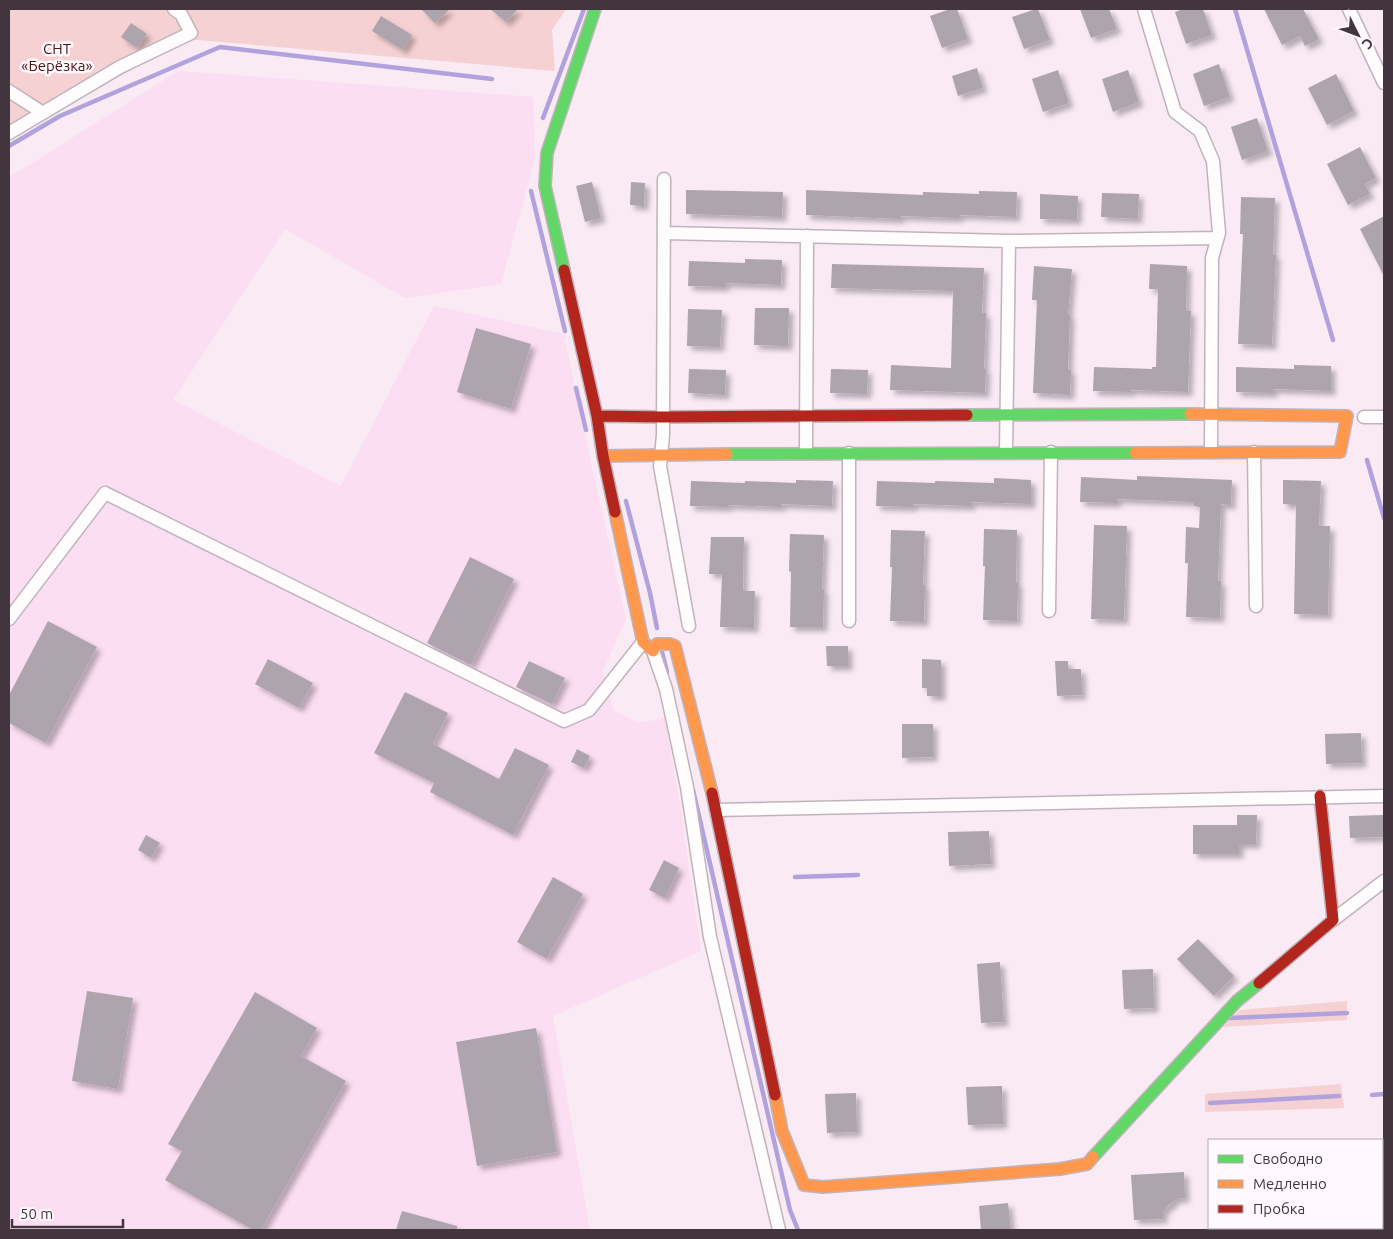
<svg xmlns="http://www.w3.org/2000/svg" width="1393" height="1239" viewBox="0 0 1393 1239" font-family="Ubuntu,sans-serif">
<defs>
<filter id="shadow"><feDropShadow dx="4.5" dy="4.5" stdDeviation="2.5" flood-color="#0004"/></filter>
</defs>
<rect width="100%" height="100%" fill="#f9eaf4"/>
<path fill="#fbdef1" d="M 178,71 L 533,97 L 535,157 L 501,284 L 405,298 L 285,229 L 173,400 L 341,486 L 434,306 L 564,334 L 587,445 L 626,619 L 603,671 L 613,710 L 639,723 L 665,718 L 681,812 L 701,951 L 553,1016 L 590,1230 L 9,1230 L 9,177 L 42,157 Z"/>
<path fill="#f6d1d3" d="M 9,9 L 566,9 L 552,30 L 555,71 L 186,39 L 9,139 Z
M 1347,1001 L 1347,1020 L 1223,1027 L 1240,1010 Z
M 1341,1084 L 1344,1108 L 1205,1112 L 1205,1094 Z"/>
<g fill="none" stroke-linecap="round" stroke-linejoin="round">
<path stroke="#b1a2de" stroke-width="4.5" d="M 1235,9 L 1333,340
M 543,118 L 584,9
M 9,146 L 60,116 L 220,47 L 492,79
M 531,191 L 565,331
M 576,388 L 586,430
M 1367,460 L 1384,518
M 626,501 L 650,593 L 657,628
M 662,652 L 667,672
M 693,790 L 790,1210 L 798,1230
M 795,877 L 858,875
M 1229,1018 L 1347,1013
M 1372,1095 L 1384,1094
M 1210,1103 L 1339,1096"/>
</g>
<path fill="#aea4ae" filter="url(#shadow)" d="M 421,9 L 450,9 L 435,23 Z
M 490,9 L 518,9 L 506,22 Z
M 950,9 L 957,9 L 968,39 L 942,48 L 930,16 Z
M 1036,9 L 1038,9 L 1050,40 L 1024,49 L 1012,17 Z
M 1080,9 L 1109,9 L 1117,29 L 1091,38 Z
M 1183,9 L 1203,9 L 1212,35 L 1186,44 L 1175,12 Z
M 1264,9 L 1303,9 L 1319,39 L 1305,46 L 1300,36 L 1282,45 Z
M 381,16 L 412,35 L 403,50 L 372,31 Z
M 131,23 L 147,34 L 137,48 L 121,37 Z
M 1219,64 L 1230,97 L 1204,106 L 1193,74 Z
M 977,68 L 983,88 L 958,96 L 952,76 Z
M 1058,70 L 1069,103 L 1043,112 L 1032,79 Z
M 1128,70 L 1139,102 L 1113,112 L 1102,79 Z
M 1336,74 L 1354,111 L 1327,125 L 1308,88 Z
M 1257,118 L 1268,151 L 1242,160 L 1231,127 Z
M 1360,147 L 1376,178 L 1365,184 L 1370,194 L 1348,205 L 1327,164 Z
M 592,182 L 601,218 L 585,222 L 576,186 Z
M 631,182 L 645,183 L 644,206 L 630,205 Z
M 686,190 L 783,192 L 782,217 L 686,214 Z
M 806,190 L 923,195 L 923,192 L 979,194 L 979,191 L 1017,192 L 1016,217 L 959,215 L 959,218 L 900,216 L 900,219 L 806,215 Z
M 1102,193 L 1139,194 L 1138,219 L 1101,217 Z
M 1040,194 L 1078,196 L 1077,220 L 1040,219 Z
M 1241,197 L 1275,198 L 1273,255 L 1276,255 L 1272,345 L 1238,344 L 1243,234 L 1240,234 Z
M 1384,216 L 1384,276 L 1360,229 Z
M 745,259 L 782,260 L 781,285 L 725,283 L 725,287 L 688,286 L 689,261 L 745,263 Z
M 832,264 L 984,268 L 982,313 L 986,313 L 984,369 L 986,369 L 985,393 L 890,390 L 891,365 L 951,368 L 953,291 L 831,288 Z
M 1150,264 L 1187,266 L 1186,311 L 1191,311 L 1188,392 L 1130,390 L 1130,392 L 1093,391 L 1094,367 L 1152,369 L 1152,367 L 1156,367 L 1158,289 L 1149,289 Z
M 1034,266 L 1072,269 L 1068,315 L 1070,315 L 1068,370 L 1071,370 L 1070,395 L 1033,393 L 1037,300 L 1032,300 Z
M 755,308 L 789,308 L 788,346 L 754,345 Z
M 688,309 L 722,310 L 720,347 L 687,346 Z
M 476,328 L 531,344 L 511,409 L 457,392 Z
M 1294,365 L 1331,366 L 1331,391 L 1273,389 L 1273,393 L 1236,392 L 1236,367 L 1294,369 Z
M 689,369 L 726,370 L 725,395 L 688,393 Z
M 831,369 L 868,370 L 867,394 L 830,393 Z
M 1137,476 L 1232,480 L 1231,505 L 1221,504 L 1218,581 L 1221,581 L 1220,618 L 1186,617 L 1188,563 L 1185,563 L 1186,527 L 1199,528 L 1200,507 L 1194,506 L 1194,502 L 1117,499 L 1117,503 L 1080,502 L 1081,477 L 1137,480 Z
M 994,478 L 1031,480 L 1031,504 L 971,502 L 971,506 L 913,504 L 913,507 L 876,506 L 877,481 L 935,483 L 935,481 L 994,483 Z
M 796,480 L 833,481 L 832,506 L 781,504 L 781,507 L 728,505 L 728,507 L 690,506 L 691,481 L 745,483 L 745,481 L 796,483 Z
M 1283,480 L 1321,481 L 1319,526 L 1330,526 L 1328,615 L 1294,614 L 1296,505 L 1283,504 Z
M 1094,525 L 1127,526 L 1124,620 L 1091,619 Z
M 984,529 L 1017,530 L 1016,583 L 1018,583 L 1017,621 L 983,620 L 985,566 L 983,566 Z
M 891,530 L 925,531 L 923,585 L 925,585 L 924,622 L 890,621 L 892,567 L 890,567 Z
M 790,534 L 824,535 L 822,590 L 824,590 L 823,627 L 790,627 L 791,572 L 789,571 Z
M 711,537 L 744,537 L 743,591 L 755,591 L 754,628 L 720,627 L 722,574 L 709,574 Z
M 470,557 L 514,579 L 471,665 L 427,643 Z
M 48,621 L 97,647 L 46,743 L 9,723 L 9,695 Z
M 826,646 L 848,646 L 848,666 L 827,666 Z
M 268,659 L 313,683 L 299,708 L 255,684 Z
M 922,659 L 941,660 L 941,696 L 927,696 L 927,688 L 922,688 Z
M 529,661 L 565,678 L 552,704 L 516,687 Z
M 1055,661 L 1068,661 L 1068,669 L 1081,669 L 1082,695 L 1057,696 Z
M 405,692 L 448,713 L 433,744 L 499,779 L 515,748 L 549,765 L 513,835 L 430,792 L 434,783 L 374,753 Z
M 902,724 L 933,724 L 933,757 L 902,758 Z
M 1361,733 L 1362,763 L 1326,764 L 1325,734 Z
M 577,749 L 590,756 L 584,768 L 571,762 Z
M 1237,815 L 1257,815 L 1256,844 L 1239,844 L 1239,854 L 1193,854 L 1193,825 L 1237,825 Z
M 1383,815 L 1384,837 L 1350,838 L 1349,816 Z
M 989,831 L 991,864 L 949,866 L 948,832 Z
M 146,835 L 160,843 L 151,858 L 138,850 Z
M 664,860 L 679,868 L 665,898 L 649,890 Z
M 553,877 L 583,894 L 547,959 L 517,942 Z
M 1198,939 L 1234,976 L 1214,996 L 1177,959 Z
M 1000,962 L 1004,1022 L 981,1023 L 977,964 Z
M 1153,969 L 1154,1008 L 1124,1009 L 1122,970 Z
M 87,991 L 133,998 L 118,1089 L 72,1081 Z
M 255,992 L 317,1028 L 301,1056 L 346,1081 L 261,1230 L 253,1230 L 165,1180 L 182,1151 L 168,1144 Z
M 536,1028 L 557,1152 L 477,1166 L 456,1042 Z
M 1002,1086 L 1003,1124 L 968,1125 L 966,1087 Z
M 856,1093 L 857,1132 L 827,1133 L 825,1094 Z
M 1184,1172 L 1185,1198 L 1176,1199 L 1163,1211 L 1163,1219 L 1134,1220 L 1131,1175 Z
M 1008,1203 L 1011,1230 L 981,1230 L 979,1206 Z
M 402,1211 L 457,1226 L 457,1230 L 396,1230 Z"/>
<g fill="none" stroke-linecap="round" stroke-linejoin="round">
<defs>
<path id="street" d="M 1144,9 L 1175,112 L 1200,131 L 1213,161 L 1219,233 L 1212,258 L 1211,452
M 1349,9 L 1384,83
M 9,91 L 43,113
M 9,133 L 120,67 L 191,33 L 181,14 L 174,9
M 664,179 L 663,435 L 660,466 L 689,626
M 664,233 L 1009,241 L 1217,238
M 1364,417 L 1384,417
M 1006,452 L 1009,241
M 1254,452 L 1256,606
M 806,453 L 807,236
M 849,453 L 849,621
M 1049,611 L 1051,452
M 9,619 L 105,493 L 564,721 L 589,710 L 643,642
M 653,651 L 666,689 L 687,787 L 710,937 L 779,1230
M 716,810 L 1384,796
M 1333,920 L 1384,881"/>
<path id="fast" d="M 564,270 L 545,186 L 547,153 L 595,9
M 967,415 L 1190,414
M 727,454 L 1135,453
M 1093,1157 L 1237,1001 L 1259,983"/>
<path id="slow" d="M 1135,453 L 1340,452 L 1347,416 L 1190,414
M 603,456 L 727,454
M 615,512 L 643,642 L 653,651 L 657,644 L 670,644 L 675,646 L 712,793
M 775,1095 L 782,1131 L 804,1185 L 823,1187 L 1060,1169 L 1087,1164 L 1093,1157"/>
<path id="jam" d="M 564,270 L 597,416 L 603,456 L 615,512
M 597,416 L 663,417 L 967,415
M 712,793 L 775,1095
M 1259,983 L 1333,920 L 1320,796"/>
</defs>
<use href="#street" stroke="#c0b4bc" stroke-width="15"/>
<use href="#fast" stroke="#c0b4bc" stroke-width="14"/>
<use href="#slow" stroke="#c0b4bc" stroke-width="14"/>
<use href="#jam" stroke="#c0b4bc" stroke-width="14"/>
<use href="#street" stroke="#fefcfd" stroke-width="12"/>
<use href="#fast" stroke="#63d668" stroke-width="11"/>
<use href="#slow" stroke="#ff974d" stroke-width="11"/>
<use href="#jam" stroke="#b3261e" stroke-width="11"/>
</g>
<g text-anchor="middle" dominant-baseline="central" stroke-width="5" stroke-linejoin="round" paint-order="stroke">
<g font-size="15" fill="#4d1111" stroke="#fff8fd">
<text x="57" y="48">СНТ<tspan x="57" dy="17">«Берёзка»</tspan></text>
</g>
</g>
<rect width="1393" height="1239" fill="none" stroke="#42353d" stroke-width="20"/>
<rect x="1208" y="1139" width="175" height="90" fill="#fff8fd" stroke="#b3aab0"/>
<rect x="1218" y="1155" width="25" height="8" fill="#63d668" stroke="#b3aab0"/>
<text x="1253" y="1164" font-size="15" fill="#42353d">Свободно</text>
<rect x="1218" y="1180" width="25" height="8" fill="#ff974d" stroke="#b3aab0"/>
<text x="1253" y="1189" font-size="15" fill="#42353d">Медленно</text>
<rect x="1218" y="1205" width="25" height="8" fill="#b3261e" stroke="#b3aab0"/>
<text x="1253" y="1214" font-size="15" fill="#42353d">Пробка</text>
<g transform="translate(1358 35) rotate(132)" stroke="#fff8fd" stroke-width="4" paint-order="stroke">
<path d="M0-4L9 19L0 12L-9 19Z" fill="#42353d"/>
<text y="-8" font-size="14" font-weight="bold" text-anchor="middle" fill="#42353d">С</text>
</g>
<path d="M12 1219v8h111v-8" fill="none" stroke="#42353d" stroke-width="2.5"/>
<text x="20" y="1219" font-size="15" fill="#42353d" stroke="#fff8fd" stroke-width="4" paint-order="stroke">50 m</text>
</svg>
